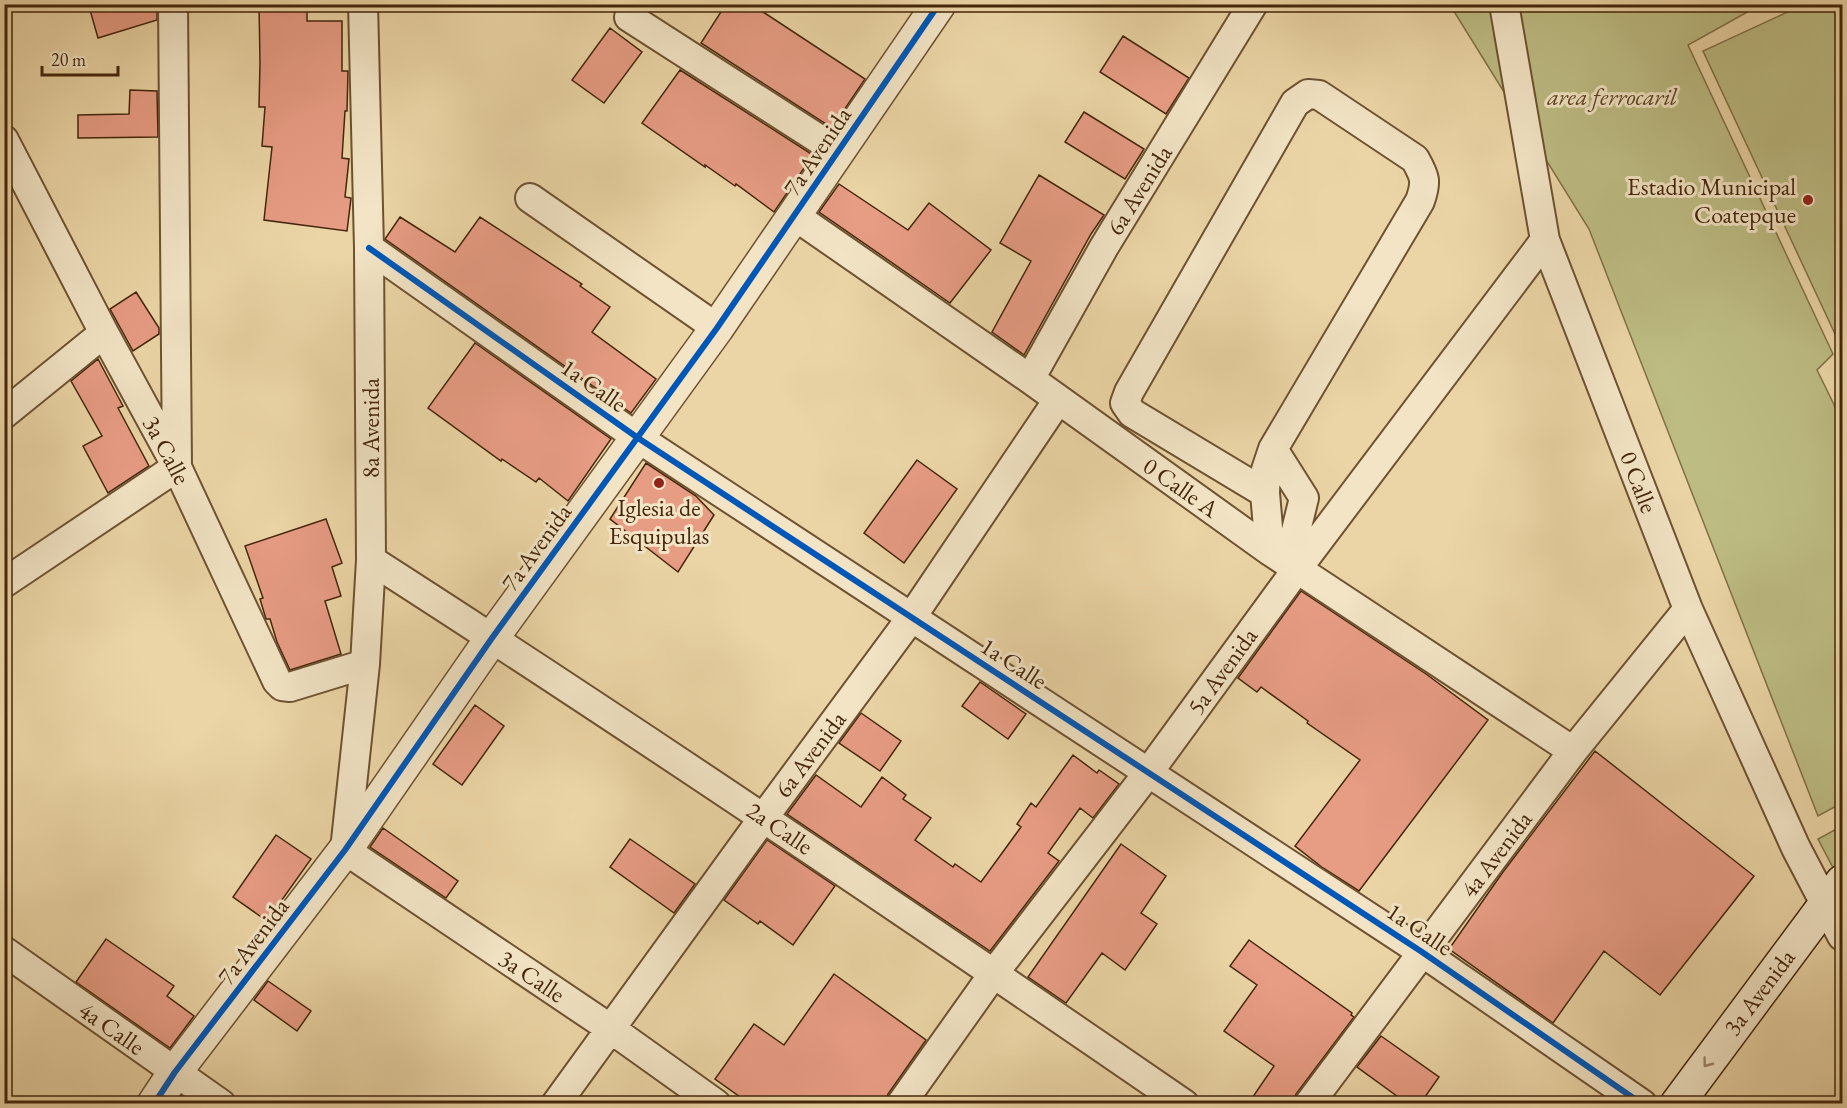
<svg xmlns="http://www.w3.org/2000/svg" width="1847" height="1108" viewBox="0 0 1847 1108" font-family="'EB Garamond',serif">
<rect width="100%" height="100%" fill="#ebd5a6"/>
<filter id="stains"><feTurbulence type="fractalNoise" baseFrequency=".00333" numOctaves="4"/><feColorMatrix values="0 0 0 0 .2 0 0 0 0 .09 0 0 0 0 .02 0 0 0 .5 -.17"/></filter>
<radialGradient id="worn" r=".72"><stop offset=".6" stop-color="#630" stop-opacity="0"/><stop offset="1" stop-color="#630" stop-opacity=".3"/></radialGradient>
<path fill="#bdbc83" stroke="#807146" stroke-width="1.5" d="M 1805,4 L 1842,5 L 1842,349 L 1703,51 Z
M 1450,5 L 1760,5 L 1688,45 L 1833,354 L 1817,370 L 1842,421 L 1842,803 L 1818,816 L 1589,229 Z
M 1842,826 L 1842,885 L 1818,839 Z"/>
<path fill="#e79c84" stroke="#44260a" stroke-width="1.5" d="M 107,4 L 157,4 L 157,20 L 98,38 L 90,10 Z
M 259,4 L 307,4 L 307,21 L 342,21 L 342,71 L 348,71 L 347,111 L 345,111 L 342,158 L 349,159 L 345,197 L 351,198 L 347,231 L 264,220 L 272,147 L 262,146 L 265,107 L 259,107 L 260,63 Z
M 726,4 L 751,4 L 865,79 L 832,128 L 701,43 Z
M 610,28 L 642,52 L 604,103 L 572,80 Z
M 1123,36 L 1189,78 L 1166,114 L 1100,72 Z
M 680,70 L 813,155 L 774,212 L 736,184 L 735,186 L 705,165 L 705,167 L 642,123 Z
M 130,90 L 157,91 L 158,137 L 78,138 L 78,115 L 129,114 Z
M 1084,112 L 1144,149 L 1125,179 L 1065,142 Z
M 1039,175 L 1104,215 L 1091,234 L 1024,355 L 992,332 L 1031,261 L 1000,243 Z
M 839,184 L 908,230 L 929,203 L 991,250 L 950,303 L 819,212 Z
M 400,217 L 455,252 L 480,217 L 582,284 L 580,286 L 610,307 L 592,332 L 656,379 L 631,413 L 385,239 Z
M 136,292 L 159,328 L 159,334 L 133,351 L 110,309 Z
M 475,343 L 611,439 L 568,501 L 539,478 L 536,482 L 502,459 L 501,461 L 428,408 Z
M 98,359 L 123,406 L 118,408 L 149,466 L 108,493 L 83,446 L 102,436 L 71,381 Z
M 917,460 L 957,489 L 904,563 L 864,533 Z
M 646,463 L 696,496 L 714,515 L 678,572 L 610,519 Z
M 326,519 L 342,563 L 332,567 L 341,596 L 325,601 L 341,654 L 290,670 L 277,642 L 270,619 L 266,619 L 260,599 L 263,598 L 245,546 Z
M 1301,591 L 1426,674 L 1488,720 L 1359,891 L 1323,868 L 1295,846 L 1360,760 L 1307,723 L 1308,721 L 1261,687 L 1257,692 L 1238,678 Z
M 980,682 L 1026,714 L 1008,739 L 962,706 Z
M 475,705 L 504,726 L 462,785 L 433,764 Z
M 861,713 L 901,741 L 880,771 L 839,743 Z
M 1595,751 L 1754,876 L 1660,995 L 1604,951 L 1553,1023 L 1449,949 L 1503,872 Z
M 1073,755 L 1097,773 L 1099,770 L 1119,784 L 1093,818 L 1080,808 L 1048,853 L 1059,861 L 990,951 L 787,814 L 816,775 L 861,807 L 882,777 L 906,795 L 903,799 L 931,818 L 915,840 L 953,867 L 955,864 L 981,882 L 1021,827 L 1017,824 L 1031,803 L 1036,807 Z
M 383,828 L 458,881 L 446,898 L 370,847 Z
M 276,835 L 311,859 L 267,921 L 233,897 Z
M 630,839 L 695,884 L 674,913 L 610,867 Z
M 767,840 L 835,886 L 793,945 L 760,921 L 758,924 L 724,900 Z
M 1121,844 L 1166,876 L 1141,913 L 1157,924 L 1125,970 L 1102,953 L 1066,1003 L 1028,977 Z
M 106,939 L 174,986 L 167,996 L 194,1016 L 170,1048 L 76,982 Z
M 1249,940 L 1352,1013 L 1351,1015 L 1354,1017 L 1296,1094 L 1293,1104 L 1248,1104 L 1274,1066 L 1224,1031 L 1257,985 L 1230,966 Z
M 834,974 L 926,1040 L 888,1094 L 885,1104 L 750,1104 L 715,1079 L 754,1024 L 784,1045 Z
M 268,981 L 311,1011 L 297,1031 L 254,1000 Z
M 1381,1036 L 1439,1077 L 1420,1104 L 1408,1104 L 1357,1067 Z"/>
<g fill="none" stroke-linecap="round" stroke-linejoin="round">
<defs>
<path id="minor" d="M 363,4 L 369,248 L 371,560 L 365,664 L 345,850 L 611,1029 L 716,1104
M 1504,4 L 1545,240 L 1688,609 L 1796,848 L 1842,936
M 629,17 L 839,152
M 4,140 L 104,333 L 177,467 L 277,681 L 282,686 L 290,687 L 365,664
M 530,198 L 717,328
M 795,216 L 1030,379 L 1270,551 L 1573,751
M 369,248 L 638,438 L 1422,952 L 1642,1104
M 1030,379 L 1104,247 L 1253,4
M 4,414 L 104,333
M 1273,449 L 1304,498 L 1288,563
M 1265,493 L 1132,413 L 1125,403 L 1129,392 L 1295,103 L 1308,94 L 1319,95 L 1415,159 C 1425,177 1427,181 1420,201 L 1273,449 L 1266,470 L 1265,493 L 1270,551
M 371,560 C 645,736 915,919 1184,1104
M 4,583 L 177,467 L 173,4
M 4,951 L 221,1104
M 556,1104 L 764,817 L 911,618 L 1058,400
M 901,1104 L 994,973 L 1148,773 L 1297,569 L 1545,240
M 1309,1104 L 1573,751 L 1688,609"/>
<path id="tertiary" d="M 154,1104 L 175,1072 L 345,850 L 492,638 L 717,328 L 939,4"/>
<path id="secondary" d="M 1677,1104 L 1842,882"/>
</defs>
<use href="#minor" stroke="#6e5231" stroke-width="32"/>
<use href="#tertiary" stroke="#6e5231" stroke-width="36"/>
<use href="#secondary" stroke="#44260a" stroke-width="36"/>
<use href="#minor" stroke="#f2e4c5" stroke-width="28"/>
<use href="#tertiary" stroke="#f2e4c5" stroke-width="33"/>
<use href="#secondary" stroke="#f2e4c5" stroke-width="33"/>
<defs>
<path id="cycleway" d="M 369,248 L 638,438 L 1422,952 L 1642,1104
M 154,1104 L 175,1072 L 345,850 L 492,638 L 717,328 L 939,4"/>
</defs>
<use href="#cycleway" stroke="#f2e4c5" stroke-width="10"/>
<use href="#cycleway" stroke="#0057b8" stroke-width="6"/>
</g>
<defs><path id="oneway-chevron" d="M-2-3.5L2.5 0L-2 3.5" fill="none" stroke-width="1.6" stroke-linecap="round" stroke-linejoin="round" transform="scale(1.5)"/></defs>
<use stroke="#9b8568" href="#oneway-chevron" transform="translate(1707 1063) rotate(127)"/>
<g fill="#8f2418" stroke="#f2e4c5" stroke-width="2">
<circle cx="1808" cy="200" r="6"/>
<circle cx="659" cy="483" r="6"/>
</g>
<g text-anchor="middle" dominant-baseline="central" stroke-width="6" stroke-linejoin="round" paint-order="stroke">
<g font-size="24" font-style="italic" fill="#5c4422" stroke="#f2e4c5">
<text x="1612" y="96">area ferrocaril</text>
</g>
<g font-size="24" fill="#44260a" stroke="#f2e4c5">
<text transform="translate(817 151) rotate(-56)">7a Avenida</text>
<text transform="translate(1139 190) rotate(-58)">6a Avenida</text>
<text transform="translate(594 385) rotate(35)">1a Calle</text>
<text transform="translate(370 428) rotate(-90)">8a Avenida</text>
<text transform="translate(167 450) rotate(62)">3a Calle</text>
<text transform="translate(1639 482) rotate(69)">0 Calle</text>
<text transform="translate(1181 487) rotate(35)">0 Calle A</text>
<text transform="translate(536 547) rotate(-54)">7a Avenida</text>
<text transform="translate(1014 663) rotate(33)">1a Calle</text>
<text transform="translate(1222 671) rotate(-54)">5a Avenida</text>
<text transform="translate(810 754) rotate(-53)">6a Avenida</text>
<text transform="translate(780 828) rotate(34)">2a Calle</text>
<text transform="translate(1496 854) rotate(-53)">4a Avenida</text>
<text transform="translate(1420 929) rotate(34)">1a Calle</text>
<text transform="translate(253 941) rotate(-53)">7a Avenida</text>
<text transform="translate(532 976) rotate(34)">3a Calle</text>
<text transform="translate(1759 992) rotate(-53)">3a Avenida</text>
<text transform="translate(112 1028) rotate(35)">4a Calle</text>
</g>
<g font-size="24" fill="#44260a" stroke="#f2e4c5" text-anchor="end">
<text x="1796" y="186">Estadio Municipal<tspan x="1796" dy="28">Coatepque</tspan></text>
<text x="659" y="507" text-anchor="middle">Iglesia de<tspan x="659" dy="28">Esquipulas</tspan></text>
</g>
</g>
<rect width="1847" height="1108" fill="none" stroke="#ebd5a6" stroke-width="24"/>
<rect x="6" y="6" width="1835" height="1096" fill="none" stroke="#44260a" stroke-width="3"/>
<rect x="12" y="12" width="1823" height="1084" fill="none" stroke="#44260a" stroke-width="1.5"/>
<path d="M42 66v9h76v-9" fill="none" stroke="#44260a" stroke-width="3"/>
<text x="51" y="66" font-size="18" fill="#44260a" stroke="#f2e4c5" stroke-width="4.5" paint-order="stroke">20 m</text>
<rect width="100%" height="100%" filter="url(#stains)"/>
<rect width="100%" height="100%" fill="url(#worn)"/>
</svg>
